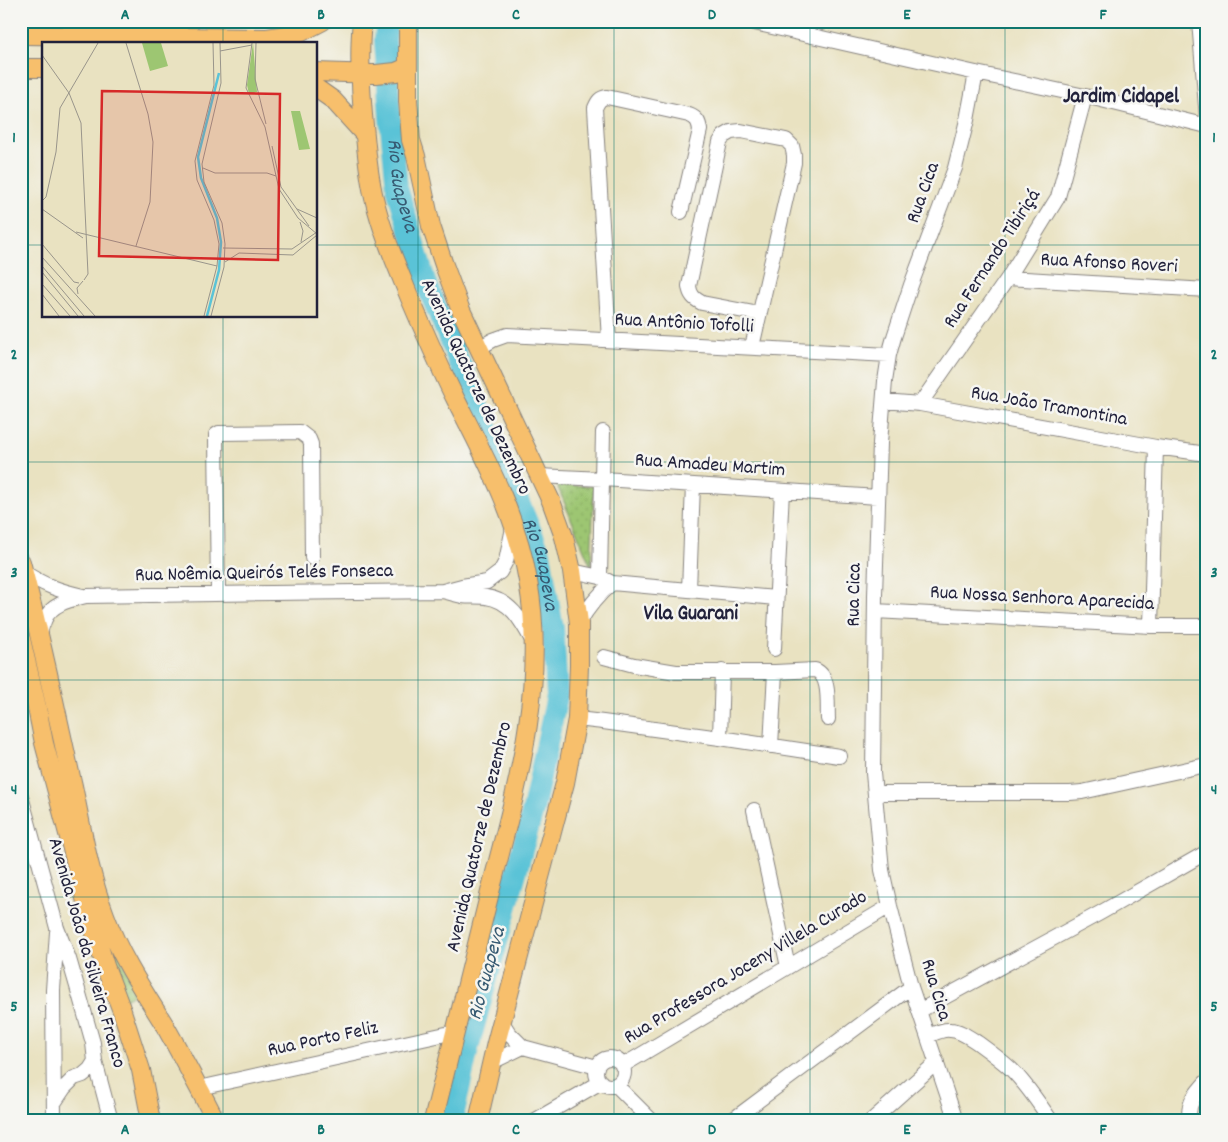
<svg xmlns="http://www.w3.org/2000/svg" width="1228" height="1142" viewBox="0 0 1228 1142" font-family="Dekko,sans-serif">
<defs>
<pattern id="grass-dots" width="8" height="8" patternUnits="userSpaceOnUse" patternTransform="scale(1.25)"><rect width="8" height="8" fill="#9dc672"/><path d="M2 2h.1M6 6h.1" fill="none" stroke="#87aa64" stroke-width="1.8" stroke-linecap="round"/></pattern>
</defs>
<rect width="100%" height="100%" fill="#f6f6f2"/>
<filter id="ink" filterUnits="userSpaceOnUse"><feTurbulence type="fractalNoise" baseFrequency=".02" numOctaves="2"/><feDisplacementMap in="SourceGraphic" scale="10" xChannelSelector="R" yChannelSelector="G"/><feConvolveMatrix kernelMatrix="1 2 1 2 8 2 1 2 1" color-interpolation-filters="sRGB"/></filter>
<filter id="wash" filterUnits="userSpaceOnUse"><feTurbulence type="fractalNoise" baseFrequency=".0096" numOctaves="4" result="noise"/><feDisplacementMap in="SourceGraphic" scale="20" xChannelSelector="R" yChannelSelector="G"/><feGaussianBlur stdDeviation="1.12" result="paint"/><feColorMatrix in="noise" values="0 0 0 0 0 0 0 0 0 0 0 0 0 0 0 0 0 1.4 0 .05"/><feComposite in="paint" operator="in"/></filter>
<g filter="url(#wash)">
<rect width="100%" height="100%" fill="#e9e2c1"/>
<path fill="url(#grass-dots)" stroke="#607456" d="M 557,485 L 594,486 L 591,567 Z
M 80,858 L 136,993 L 121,1002 Z"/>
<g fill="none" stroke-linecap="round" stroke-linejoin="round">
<path stroke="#5ac3d7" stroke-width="22" id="s1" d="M 387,21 L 385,40 L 390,117 L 397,188 L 425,281 L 540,553 L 553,629 L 557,696 L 533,810 L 469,1044 L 452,1121"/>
</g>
</g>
<g filter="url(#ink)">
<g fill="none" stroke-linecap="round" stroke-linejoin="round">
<defs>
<path id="minor" d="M 746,21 L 976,73 L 1085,96 L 1207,126
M 1199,21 L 1207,119
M 1008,278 L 1207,290
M 609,340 L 595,108 C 598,101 600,98 607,97 L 689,115 C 697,118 699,122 700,130 L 681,212
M 752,347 L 794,163 L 794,155 L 792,146 L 786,140 L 741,131 L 731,132 L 724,136 L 720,142 L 689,286 C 690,295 694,299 702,303 L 759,314
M 479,348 L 493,340 L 507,335 L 889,355
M 884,401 L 920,404 L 1156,447 L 1207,454
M 920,404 L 1008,278 L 1058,197 L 1085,96
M 539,476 L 603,479 L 878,497
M 572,571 L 600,577 L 612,583 L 776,598
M 24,572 C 43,585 60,591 83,596
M 600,577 L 603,432
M 689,590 L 693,485
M 446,592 C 451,593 457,595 462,596 C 470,597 478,596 486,597 C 511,600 522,622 533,642
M 218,593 L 216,438 L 216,435 L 219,433 L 300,432 L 309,439 L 311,444 L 312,558
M 875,611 L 1151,626 L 1207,626
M 579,623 C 588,607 598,595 612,583
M 1151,626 L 1156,447
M 40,634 C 41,629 43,623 45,619 C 52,603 71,600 86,596 L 271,593 L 443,591 L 462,586 L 487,582 L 500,572 L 506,561 L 513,528
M 774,649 L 782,491
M 604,657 L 634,665 L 676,672 L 775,672 L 771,746
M 775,672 L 815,670 C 831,676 827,704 828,719
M 577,719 L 603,722 L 720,738 L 839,756
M 720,738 L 722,671
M 875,793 L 1070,793 L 1082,792 L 1206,765
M 21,796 L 57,928 L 69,959 L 78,990 L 93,1043 L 95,1061 L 111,1121
M 754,810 L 788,967
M 919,1011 L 1100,913 L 1207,852
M 502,1022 L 509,1033 L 523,1047 L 597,1067
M 928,1036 C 935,1033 943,1029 950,1030 C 960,1030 970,1038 978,1043 C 989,1051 1001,1060 1011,1069 C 1026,1084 1039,1103 1051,1121
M596 1072a14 14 0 1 1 28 0a14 14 0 1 1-28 0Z
M 492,1062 L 523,1047
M 622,1066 L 890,906
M 616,1085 L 652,1121
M 199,1088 L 455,1032
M 54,1103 L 64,1088 L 74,1078 L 83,1075 L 90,1069 L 95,1061
M 54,1121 L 53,990 L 57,932
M 534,1121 L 601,1082
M 731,1121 L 911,987
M 871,1121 L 937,1062
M 956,1121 L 911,987 L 890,906 L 882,870 L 873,773 L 875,595 L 880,443 L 885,381 L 889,355 L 894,337 L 911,285 L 955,168 L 967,120 L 976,73
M 1190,1121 C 1186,1104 1196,1093 1207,1081"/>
<path id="major" d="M 362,21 C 358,59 361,98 365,136 C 367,157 369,178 374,198 C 382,232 396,264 409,296 C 424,331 439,366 456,400 C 486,459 517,516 528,581 C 547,686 516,791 490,892 C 471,968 452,1044 433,1121
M 408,21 L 408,101 L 411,140 L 416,156 L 431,226 L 444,265 L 460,308 L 551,501 L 564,537 L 572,571 L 579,623 L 579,665 L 577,719 L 565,783 L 496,1043 L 478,1121
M 21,35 L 267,38 L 300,33 L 323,21
M 21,68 L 44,68
M 316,72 L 376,74 L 396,72 L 403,69 L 408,65
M 316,88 L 333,100 L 365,135
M 21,562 C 41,636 56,711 73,786 C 82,829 89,873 105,915 C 119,954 142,989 164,1024 C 182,1056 199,1088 216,1121
M 21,639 L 36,703 L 44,743 L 90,917 L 105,966 L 122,1011 L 141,1070 L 151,1121"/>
</defs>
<use href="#minor" stroke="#86827e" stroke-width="16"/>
<use href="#major" stroke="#86827e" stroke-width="20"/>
<use href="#minor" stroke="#fff" stroke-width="14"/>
<use href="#major" stroke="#f7bf6c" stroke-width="18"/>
</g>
</g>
<path fill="none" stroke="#0f766e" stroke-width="1" stroke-opacity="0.55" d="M 223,21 L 223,44M 418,21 L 418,1121M 614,21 L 614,1121M 810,21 L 810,1121M 1005,21 L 1005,1121M 21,245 L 44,245M 316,245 L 1207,245M 223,316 L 223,1121M 21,462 L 1207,462M 21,680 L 1207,680M 21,897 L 1207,897"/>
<g text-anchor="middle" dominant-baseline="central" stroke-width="5" stroke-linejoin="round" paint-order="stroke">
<g font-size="20" fill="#22223b" stroke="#f6f6f2">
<text transform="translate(924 193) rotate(-70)">Rua Cica</text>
<text transform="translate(993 259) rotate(-57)">Rua Fernando Tibiriçá</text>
<text transform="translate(1109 264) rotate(3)">Rua Afonso Roveri</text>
<text transform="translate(684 324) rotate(3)">Rua Antônio Tofolli</text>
<text transform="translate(475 387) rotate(65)">Avenida Quatorze de Dezembro</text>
<text transform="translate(1049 407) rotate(10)">Rua João Tramontina</text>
<text transform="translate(710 466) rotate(4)">Rua Amadeu Martim</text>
<text transform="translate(264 574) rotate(-1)">Rua Noêmia Queirós Telés Fonseca</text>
<text transform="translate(855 595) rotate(-89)">Rua Cica</text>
<text transform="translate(1042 599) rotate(3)">Rua Nossa Senhora Aparecida</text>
<text transform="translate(480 837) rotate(-77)">Avenida Quatorze de Dezembro</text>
<text transform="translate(86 953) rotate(74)">Avenida João da Silveira Franco</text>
<text transform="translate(746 968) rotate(-31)">Rua Professora Joceny Villela Curado</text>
<text transform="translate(935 990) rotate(73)">Rua Cica</text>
<text transform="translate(323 1040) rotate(-12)">Rua Porto Feliz</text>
</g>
<g font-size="21" font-weight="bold" fill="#22223b" stroke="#f6f6f2">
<text x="1121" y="98">Jardim Cidapel</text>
<text x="691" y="615">Vila Guarani</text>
</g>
<g font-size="21" font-style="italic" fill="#365a72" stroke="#f6f6f2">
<text stroke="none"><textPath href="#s1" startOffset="166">Rio Guapeva</textPath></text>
<text stroke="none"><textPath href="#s1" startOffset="571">Rio Guapeva</textPath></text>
<text transform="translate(488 974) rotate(-75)">Rio Guapeva</text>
</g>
</g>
<g transform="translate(42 42)">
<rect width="275" height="275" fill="#e9e2c1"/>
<path d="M 211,1 L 215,50 L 207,52 L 205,43 ZM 249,69 L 258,69 L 268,107 L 257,108 Z" fill="#9dc672"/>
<path d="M 100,1 L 119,1 L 126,24 L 108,29 Z" fill="#9dc672"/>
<path fill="none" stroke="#5ac3d7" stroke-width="2.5" d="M 165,274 L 177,228 L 179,200 L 175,176 L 159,136 L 156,115 L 177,31"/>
<path fill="none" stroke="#99958b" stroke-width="1" d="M 84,1 L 106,72 L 111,100 L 108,160 L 94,204M 210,1 L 204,46 L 223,85 L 237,147 L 256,176 L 275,192M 214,1 L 213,37 L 224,82M 178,9 L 210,3M 0,13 L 27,51 L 39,81 L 46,232 L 42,238M 230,104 L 239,145 L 267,184M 161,126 L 173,131 L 225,131 L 234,134M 0,159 L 4,155 L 14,110 L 18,66 L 56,1M 0,167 L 41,196M 255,167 L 275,176M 258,180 L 261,189 L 259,200M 34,190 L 175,224M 0,202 L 32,240 L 37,241M 181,206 L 250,207 L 275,190M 0,215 L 53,274M 183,220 L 197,211 L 251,213 L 275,193M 0,224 L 42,274M 0,230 L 36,274M 0,242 L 28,274M 0,252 L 17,274M 36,252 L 35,246 L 41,239M 162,274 L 175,224 L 177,202 L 172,178 L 155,138 L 153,119 L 172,43 L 171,1M 169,274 L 182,225 L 183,202 L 180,181 L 162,140 L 160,122 L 179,41 L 178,1"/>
<path fill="#d62828" fill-opacity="0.15" stroke="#d62828" stroke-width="2.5" d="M 60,49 L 238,52 L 236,218 L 57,214 Z"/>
<rect width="275" height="275" fill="none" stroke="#22223b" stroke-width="2.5"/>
</g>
<rect width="1228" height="1142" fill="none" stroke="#f6f6f2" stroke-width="55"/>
<rect x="28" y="28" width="1172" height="1086" fill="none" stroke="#0f766e" stroke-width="2"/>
<g font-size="16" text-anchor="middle" font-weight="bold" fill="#0f766e">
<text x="125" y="19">A</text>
<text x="321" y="19">B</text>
<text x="516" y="19">C</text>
<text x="712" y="19">D</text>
<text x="907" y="19">E</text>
<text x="1103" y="19">F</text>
<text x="14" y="142">1</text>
<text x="1214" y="142">1</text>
<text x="14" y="359">2</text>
<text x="1214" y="359">2</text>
<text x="14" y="577">3</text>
<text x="1214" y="577">3</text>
<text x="14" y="794">4</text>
<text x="1214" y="794">4</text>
<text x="14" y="1011">5</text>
<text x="1214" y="1011">5</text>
<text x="125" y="1134">A</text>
<text x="321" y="1134">B</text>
<text x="516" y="1134">C</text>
<text x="712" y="1134">D</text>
<text x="907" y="1134">E</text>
<text x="1103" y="1134">F</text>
</g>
</svg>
